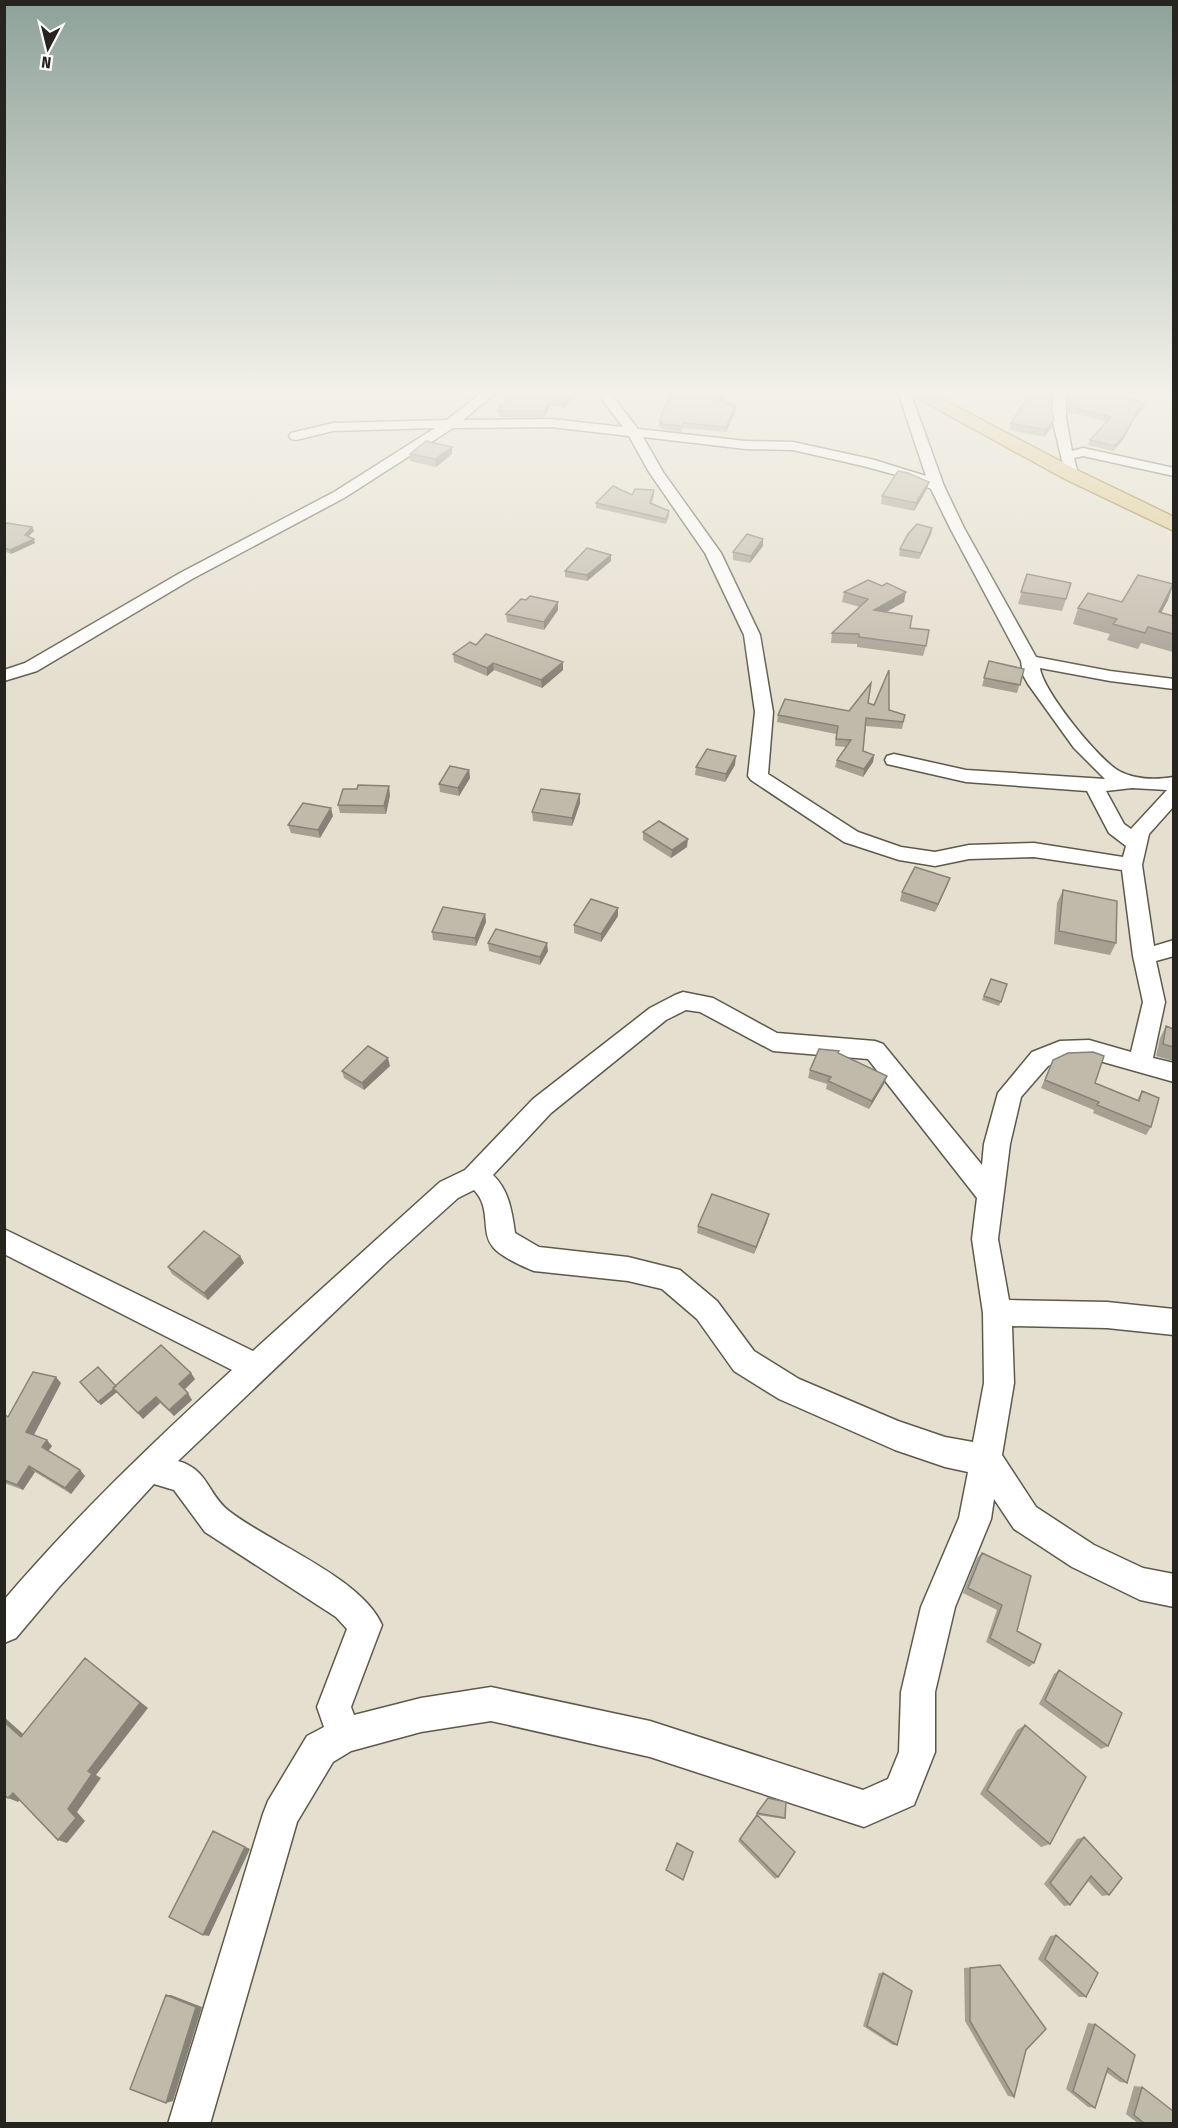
<svg xmlns="http://www.w3.org/2000/svg" width="1178" height="2128" font-family="'Fira Sans Condensed',sans-serif">
	<rect width="100%" height="100%" fill="#e5dfcf"/>
	<g fill="none" stroke-linecap="round" stroke-linejoin="round">
		<defs>
			<path id="street" d="M486,389H500L463,420L551,419L623,427L594,389H607L638,429L746,441L793,442L871,459L926,476L897,389H909L944,486L964,528L1036,657L1110,671L1174,679V689L1110,681L1040,668C1042,690 1099,760 1119,771C1136,780 1155,780 1174,777V806L1149,834L1142,865L1154,946L1174,940V956L1156,961L1165,1002L1153,1058L1174,1063V1082L1089,1058L1063,1059L1048,1066L1021,1097L1010,1144L998,1239L1009,1300L1107,1302L1174,1309V1335L1107,1328L1012,1326L1014,1383L1002,1455L1036,1507L1094,1545L1143,1568L1174,1574V1607L1140,1600L1072,1567L1014,1529L994,1499L991,1519L955,1607L935,1692V1752L914,1805L864,1827L650,1757L491,1721L421,1732L351,1751L333,1762L297,1822L210,2124H168L263,1814L268,1801L307,1736L324,1727L317,1707L347,1629L336,1617L205,1532L174,1490L154,1484L59,1587L16,1638L4,1643V1600C75,1517 152,1443 232,1370L4,1254V1229L253,1351L440,1182L465,1170L533,1099L650,1008L675,995L683,992L713,998L777,1033L875,1041L883,1044L982,1165L984,1144L998,1093L1032,1052L1060,1041L1089,1040L1131,1052L1143,1002L1133,956L1122,870L1034,857L969,859L935,866L899,860L844,842L751,780L748,776L755,712L744,635L705,553L649,472L629,436L551,427L453,428L344,498L192,579L37,671L4,681V670L25,663L180,573L334,492L435,428L333,431L296,440L291,439L289,436L291,433L333,423L447,420ZM643,437L746,449L793,450L863,466L911,479L931,489L950,528L1021,661L1023,675L1028,684L1074,748L1105,779L966,770L894,754L887,756L885,760L887,764L966,782L1087,791L1109,833L1126,846L1123,857L1034,843L969,845L935,852L901,847L858,832L768,774L773,712L760,635L721,553L663,472ZM1132,788L1167,790L1131,829L1124,824L1106,791ZM686,1010L700,1012L773,1051L868,1059L977,1198L972,1239L983,1313L984,1383L973,1442L945,1437L898,1421L799,1379L754,1351L717,1301L680,1270L628,1257L539,1247L515,1233C512,1212 509,1190 493,1175L551,1113L666,1020ZM474,1190C492,1208 480,1232 493,1247C500,1256 523,1267 534,1271L628,1281L662,1289L697,1319L734,1371L779,1399L895,1450L945,1467L968,1472L959,1518L921,1607L901,1692L899,1752L888,1779L863,1790L650,1721L491,1687L421,1698L354,1715L351,1707L382,1625C362,1578 270,1543 229,1511C207,1494 209,1470 178,1461L388,1261L458,1198Z
				M671,389H693L716,395L717,398L711,402Z
				M1054,389H1066V418L1072,451L1083,448L1174,468V476L1083,456L1074,458L1077,470L1075,473H1065L1052,418Z"/>
			<path id="primary" d="M901,389H923L1079,471L1174,517V531L1065,479Z"/>
		</defs>
		<use href="#street" stroke="#5e594b" stroke-width="3"/>
		<use href="#primary" stroke="#917933" stroke-width="3"/>
		<use href="#street" fill="#fff" fill-rule="evenodd"/>
		<use href="#primary" fill="#e0ca8c" fill-rule="evenodd"/>
	</g>
	<path fill="#a5a092" d="M581,389L564,408L550,405L545,417H499V406Z
		M714,389H725L728,395L721,401L736,410L726,432L683,428L681,432L661,429V427H658L659,421L711,399L718,394L714,392Z
		M960,389H990L982,394L973,393Z
		M1068,389H1127L1123,398L1143,408L1135,417L1123,440L1113,451L1088,445L1090,440L1107,422L1068,412Z
		M1052,411V427L1044,437L1010,430L1011,423Z
		M452,447V454L436,467L410,461V454Z
		M929,482L927,489L914,511L881,504L882,496Z
		M654,490V496L652,503L669,511V516L666,524L596,508V503Z
		M4,525L32,527L34,531L28,537L35,543L11,554L4,551Z
		M932,528L931,534L919,559L899,556L900,549Z
		M763,539V546L750,563L733,560V552Z
		M611,555V561L587,581L565,577V571Z
		M1027,574L1066,599L1062,611L1018,604Z
		M844,592L904,602L886,612L910,628L926,646L923,656L857,647V644L831,643L832,633L860,607L842,602Z
		M526,600L558,602V610L544,630L507,622L506,614Z
		M1168,600L1161,612L1173,616V652L1141,643L1138,649L1107,640L1110,634L1073,624L1078,608L1122,602Z
		M476,645L563,662V670L542,688L494,670L487,676L454,662L453,654Z
		M989,661L1024,669L1017,693L982,686Z
		M868,703L905,715L902,729L866,726L863,751L874,755L873,762L863,777L835,767L837,760L846,747L835,746L836,734L777,722L778,715L849,711Z
		M735,765L725,782L695,775L696,767Z
		M469,770L470,778L459,796L440,792L439,784Z
		M580,794V803L572,826L533,821L532,812Z
		M390,795L386,814L340,813L338,805Z
		M333,816L320,838L291,833L288,825Z
		M643,832L687,847L671,858L643,840Z
		M950,878L947,886L935,912L900,901L902,892Z
		M1063,890L1116,943L1110,955L1054,944L1057,903Z
		M485,914L486,922L476,946L433,940L432,932Z
		M618,916L601,942L574,933V925Z
		M488,943L548,951L540,965L489,951Z
		M991,979L1007,984L999,1006L982,1000Z
		M1166,1026L1173,1029V1061L1156,1056L1160,1038Z
		M838,1053L887,1076L884,1084L869,1109L826,1089L827,1084L808,1078L810,1070Z
		M1053,1060L1095,1083L1137,1100L1142,1091L1151,1127L1146,1135L1093,1113L1094,1110L1041,1088Z
		M390,1066L364,1090L344,1078L342,1071Z
		M767,1222L754,1254L697,1233L698,1226Z
		M240,1256L244,1263L208,1300L172,1274L168,1267Z
		M195,1379L184,1390L192,1400L174,1416L160,1403L143,1419L117,1392L101,1405L80,1382L116,1386Z
		M61,1383L34,1435L52,1446L48,1451L80,1470L85,1476L71,1494L35,1472L23,1490L4,1483V1414L8,1417Z
		M982,1553L1017,1631L1034,1663L1029,1667L986,1642L997,1610L963,1593L977,1558Z
		M1059,1670L1108,1746L1101,1749L1039,1704L1054,1674Z
		M1025,1725L1050,1844L1041,1847L980,1794L1017,1730Z
		M768,1798L785,1818L784,1819L757,1815L778,1877L775,1879L738,1841Z
		M1084,1837L1109,1895L1102,1896L1088,1881L1070,1905L1064,1906L1044,1884L1077,1839Z
		M1056,1935L1086,1997H1079L1038,1959L1050,1936Z
		M1000,1965L1026,2050L1014,2097L1008,2096L965,2021L964,1968Z
		M879,1973H883L897,2045H893L863,2026Z
		M1088,2023L1095,2024L1127,2083L1120,2082L1106,2072L1095,2108L1088,2107L1066,2089Z
		M1134,2086L1142,2087L1173,2124H1139L1126,2114Z"/>
	<path fill="#868277" d="M576,389H581L564,408V402Z
		M983,389H990L982,394Z
		M729,390L728,395L716,405L717,400Z
		M550,399V405L545,417V411Z
		M1145,403L1143,408L1135,417L1123,440L1113,451L1115,446L1137,412Z
		M736,405V410L726,432V427Z
		M1054,420L1052,427L1044,437L1046,430Z
		M452,447V454L436,467L435,459Z
		M929,482L927,489L914,511L916,503Z
		M32,527L34,531L26,538L25,535Z
		M932,528L931,534L919,559L921,553Z
		M34,539L35,543L11,554L10,550Z
		M763,539V546L750,563L751,556Z
		M611,555V561L587,581V575Z
		M1173,586L1168,600L1153,628L1159,612Z
		M906,592L904,602L872,620L874,610Z
		M558,602V610L544,630V622Z
		M563,662V670L542,688L541,680Z
		M493,663L494,670L487,676V668Z
		M874,755L873,762L863,777L864,769Z
		M736,756L735,765L725,782L726,774Z
		M469,770L470,778L459,796L458,788Z
		M389,786L390,795L386,814L384,806Z
		M580,794V803L572,826V818Z
		M331,808L333,816L320,838L318,830Z
		M688,839L687,847L671,858L672,850Z
		M950,878L947,886L935,912L938,904Z
		M618,908V916L601,942V934Z
		M485,914L486,922L476,946L475,938Z
		M547,943L548,951L540,965V957Z
		M388,1058L390,1066L364,1090L362,1083Z
		M887,1076L884,1084L869,1109L872,1101Z
		M769,1214L767,1222L754,1254L756,1247Z
		M240,1256L244,1263L208,1300L204,1293Z
		M191,1373L195,1379L183,1391L179,1384Z
		M56,1377L61,1383L32,1438L26,1432Z
		M114,1389L117,1392L101,1405L98,1402Z
		M188,1393L192,1400L174,1416L169,1410Z
		M156,1397L160,1403L143,1419L138,1413Z
		M47,1440L52,1446L47,1453L42,1447Z
		M29,1466L35,1472L23,1490L17,1485Z
		M80,1470L85,1476L71,1494L65,1488Z
		M85,1658L93,1664L148,1708L96,1775L101,1778L77,1812L85,1821L67,1843L58,1840L68,1809L88,1771Z
		M4,1717L31,1741L21,1737L4,1722Z
		M13,1793L23,1796L18,1802L8,1798Z
		M213,1831L250,1849L209,1936L203,1935Z
		M166,1995H171L202,2007L173,2101L166,2103Z"/>
	<path fill="#c0baaa" stroke="#868277" stroke-width="1.5" d="M518,389H576L564,402L550,399L545,411H498L503,407L499,406Z
		M673,389H681L711,399L720,394L719,389L729,390L717,400L736,405L726,427L683,423L682,426L661,424L662,422L659,421Z
		M1047,389H1053L1052,411L1054,420L1046,430L1011,423L1025,401Z
		M1070,389H1126L1122,397L1145,403L1137,412L1124,435L1115,446L1090,440L1111,417L1070,407Z
		M426,441L452,447L435,459L410,454Z
		M898,471L908,473L929,482L916,503L882,496Z
		M613,486L632,495L635,489L654,490L650,503L669,511L666,519L596,503Z
		M7,523L32,527L25,535L34,539L10,550L4,548V525Z
		M917,524L932,528L921,553L900,549L908,534Z
		M747,534L763,539L751,556L733,552Z
		M587,548L611,555L587,575L565,571Z
		M1027,574L1071,583L1066,599L1021,592Z
		M1138,575L1173,584L1159,612L1173,616V634L1148,627L1145,633L1113,624L1117,619L1078,608L1088,593L1122,602Z
		M868,580L882,586L887,583L906,592L874,610L912,616L910,628L929,630L926,646L859,637V634L832,633L868,599L844,592Z
		M530,596L558,602L544,622L506,614L521,599L526,600Z
		M486,634L563,662L541,680L493,663L487,668L453,654L470,642L476,645Z
		M989,661L1024,669L1020,685L984,678Z
		M889,670V710L905,715L903,722L866,718L863,751L874,755L864,769L837,760L851,740L836,739L838,726L778,715L785,699L849,711L871,683L868,703L874,705Z
		M707,749L736,756L726,774L696,767Z
		M450,766L469,770L458,788L439,784Z
		M358,785L389,786L384,806L338,805L343,789H357Z
		M541,789L580,794L572,818L532,812Z
		M303,803L331,808L318,830L288,825Z
		M659,821L688,839L672,850L643,832Z
		M915,867L950,878L938,904L902,892Z
		M1063,890L1117,901L1116,943L1059,931Z
		M591,899L618,908L601,934L574,925Z
		M443,907L485,914L475,938L432,932Z
		M496,929L547,943L540,957L488,943Z
		M991,979L1007,984L1001,1002L984,996Z
		M1166,1026L1173,1029V1047L1163,1044Z
		M368,1046L388,1058L362,1083L342,1071Z
		M819,1049L839,1051L838,1053L887,1076L872,1101L828,1081L831,1077L810,1070Z
		M1093,1052L1104,1056L1095,1083L1139,1101L1142,1091L1159,1098L1151,1127L1097,1105L1099,1102L1045,1080L1053,1060L1068,1053Z
		M712,1194L769,1214L756,1247L698,1226Z
		M204,1231L240,1256L204,1293L168,1267Z
		M161,1345L191,1373L179,1384L188,1393L169,1410L156,1397L138,1413L113,1388Z
		M98,1367L116,1386L113,1388L114,1389L98,1402L80,1382Z
		M33,1372L56,1377L26,1432L47,1440L42,1447L80,1470L65,1488L29,1466L17,1485L4,1480V1414L8,1417Z
		M982,1553L1031,1576L1017,1631L1041,1644L1034,1663L990,1638L1002,1605L968,1588Z
		M85,1658L140,1703L88,1771L92,1774L68,1809L76,1818L58,1840L13,1793L8,1798L4,1795V1722L21,1737Z
		M1059,1670L1122,1713L1108,1746L1045,1700Z
		M1025,1725L1086,1777L1050,1844L987,1790Z
		M768,1798L786,1802L785,1818L757,1813Z
		M757,1815L795,1852L778,1877L740,1839Z
		M213,1831L245,1847L203,1935L169,1917Z
		M1084,1837L1122,1878L1109,1895L1091,1876L1070,1905L1050,1883Z
		M677,1843L693,1852L683,1880L666,1870Z
		M1056,1935L1098,1973L1086,1997L1045,1959Z
		M1000,1965L1046,2029L1026,2050L1014,2097L970,2021V1968Z
		M883,1973L912,1991L897,2045L867,2026Z
		M166,1995L196,2007L166,2103L130,2089Z
		M1095,2024L1135,2055L1127,2083L1108,2068L1095,2108L1073,2091Z
		M1142,2087L1173,2111V2124H1145L1134,2115Z"/>
	<linearGradient id="sky" x2="0" y2="1"><stop stop-color="#8ea29a"/><stop offset="0.57" stop-color="#f3f1e9"/><stop offset="1" stop-color="#f3f1e9" stop-opacity="0"/></linearGradient>
	<rect width="1178" height="687" fill="url(#sky)"/>
	<rect width="1178" height="2128" fill="none" stroke="#26241e" stroke-width="12"/>
	<g transform="translate(48 48) rotate(187)" stroke="#ffffff" stroke-width="4.5" paint-order="stroke">
	<path d="M0-4.5L10 22L0 15L-10 22Z" fill="#26241e"/>
	<text y="-9" font-size="16" font-weight="bold" text-anchor="middle" fill="#26241e">N</text>
	</g>
</svg>
